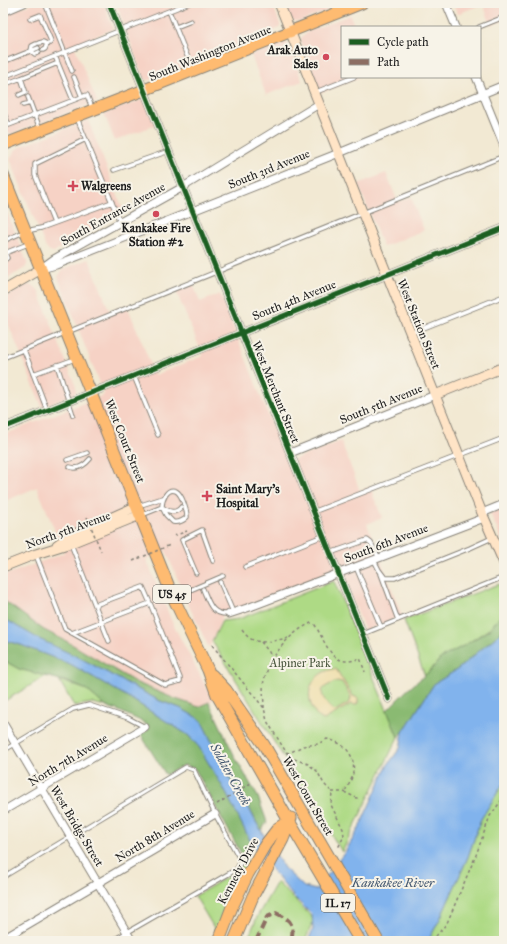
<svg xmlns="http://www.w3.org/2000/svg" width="507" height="944" font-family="'IM FELL Great Primer',serif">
	<rect width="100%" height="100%" fill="#f7f3e8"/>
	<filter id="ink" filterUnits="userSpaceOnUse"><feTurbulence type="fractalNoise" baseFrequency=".025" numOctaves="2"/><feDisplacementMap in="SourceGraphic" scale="8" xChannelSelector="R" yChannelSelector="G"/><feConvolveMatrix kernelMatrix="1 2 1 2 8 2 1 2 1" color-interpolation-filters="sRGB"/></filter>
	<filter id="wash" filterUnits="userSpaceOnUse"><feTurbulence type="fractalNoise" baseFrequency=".012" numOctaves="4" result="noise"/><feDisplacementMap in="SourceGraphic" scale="16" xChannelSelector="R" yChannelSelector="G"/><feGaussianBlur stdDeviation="0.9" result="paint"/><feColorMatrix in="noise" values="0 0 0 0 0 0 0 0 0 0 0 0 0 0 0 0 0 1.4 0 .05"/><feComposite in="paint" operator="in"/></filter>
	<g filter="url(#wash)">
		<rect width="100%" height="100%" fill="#f2e9d3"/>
		<path fill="#f6d2c5" d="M33,3H104L113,29L74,45L97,102L13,133L8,134L3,131V15Z
			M116,3H272L280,24V27L274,31L147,81L143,76Z
			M284,3H346L299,22L291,20Z
			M453,3H504V20L491,25L483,4L457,14Z
			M350,15L355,27H342V77H360L321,93L301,41V38L307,32Z
			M284,42L289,45L302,81L266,95L251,55Z
			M144,99L155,125L115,141L104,114Z
			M88,120L124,212L54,252L50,251L46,248L10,159L14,151L18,148Z
			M386,173L398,202L411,197L424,230L383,247L358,184Z
			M3,203L27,262V265L25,268L3,281Z
			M89,259L110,312L127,305L155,375L203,356L176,291L193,284L200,302L220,294L287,462L341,441L360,491L370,487L382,518L367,524L402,616L365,631L341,568L241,608L224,612L209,648L188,604L166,551L146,559L173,624L213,700L199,707L173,698L135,682L68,642L44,630L3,600V576L64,553L37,487L3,502V435L104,395L58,277L63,269Z
			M29,285L34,286L38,290L76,387V392L74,394L42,407L3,311V299L22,287Z
			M504,507V545L490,513Z"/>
		<path fill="#aeda85" stroke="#657b50" d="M334,581L398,737L342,852L212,641L222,621L239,619Z
			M499,584L504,596V612L489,629L465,645L441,658L425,676L404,620Z
			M3,660L19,669L46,676L3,702Z
			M59,680L87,690L105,706L92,703L74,706Z
			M504,782V941H428L440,919L468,857L481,819Z
			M247,851L249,853L246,859L248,861L235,884L217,933L195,896L237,871L244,862L242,855Z
			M277,882L314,919L305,941H247L258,915Z"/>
		<path fill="#8aba72" stroke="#536b47" d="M3,600L44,630L68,642L135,682L173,698L199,707L209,702L236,759L258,797L267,822L261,831L242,794L232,783L201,720L180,708L160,701L80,658L39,640L6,620L3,618Z
			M504,612V630L458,669L434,684L403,732L398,737L387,710L405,692L431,670L441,658L465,645L489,630Z
			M3,640L21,645L72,665L128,697L188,735L199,747L224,789L253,846L249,853L247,851L242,855L195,769L184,765L166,775L141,735L149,729L148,726L143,722L117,710L105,706L87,690L68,682L19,669L3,660Z"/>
		<path fill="#eeda9e" stroke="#857b5d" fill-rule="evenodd" d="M336,669L353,696L358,698V703L355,705L351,704L324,720C318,718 316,714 313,709C303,690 315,670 336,669ZM337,681L342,682L351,697L350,702L335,711C330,708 328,706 326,702C317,688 325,687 337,681Z"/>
		<path fill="#81b3ed" stroke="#4e6884" d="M3,618L39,639L80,658L160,701L180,708L201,720L232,783L242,794L256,822L284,868L304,887L316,890L345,852L358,830L387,766L400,748L403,732L434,684L458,669L504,630V782L481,819L468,857L440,919L428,941H308L313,929L312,915L292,895L253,846L224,789L199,747L188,735L128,697L72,665L21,645L3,640Z"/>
	</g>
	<g filter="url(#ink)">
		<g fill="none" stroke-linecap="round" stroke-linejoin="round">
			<defs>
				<path id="lane" d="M45,3L72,71
					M169,11L192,68
					M30,19L40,15L51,41L50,43
					M176,27L191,21
					M479,27L504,17
					M39,43L43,42L47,44L45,49L43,50
					M31,51L32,46L36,44
					M31,51L35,54L39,52
					M55,56L73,100
					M3,62L38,48
					M3,77L189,3
					M74,77L82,97
					M21,78L58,63
					M3,85L21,78L25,90
					M316,92L354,77
					M19,95L26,92
					M28,97L40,129
					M3,101H4
					M23,105L30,103
					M3,111L9,125L87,95L92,108
					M77,118L120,222
					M114,170L169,151
					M3,200L12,201
					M54,223L35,175V164L86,139
					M3,241L26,231L41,228L112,202
					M3,248L7,258L3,261
					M5,253L28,244
					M411,333L504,296
					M24,350L47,410
					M3,358L504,156
					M57,365L73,415
					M33,374L75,359
					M134,376L158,435
					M67,460L87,453
					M70,467C78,470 85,465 90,459
					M138,506L163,498
					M313,512L504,438
					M142,515L162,507L166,515L173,522C179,523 183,521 187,517C187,511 182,494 176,491C167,487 162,500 162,507C169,512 176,514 181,507
					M71,544L109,641
					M330,553L367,540L371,543L379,558
					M36,555L65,629L165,685L180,681V678L150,603L72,633
					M374,560L379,570L385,578H395L470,548L492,538
					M245,567L323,536
					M356,567L381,627
					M196,573L182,540L202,530L213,561
					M381,574L398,620
					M220,582L233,612
					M203,589C209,603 211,615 229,614
					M174,597L223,576
					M95,605L143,587L150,603
					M363,634L504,577
					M3,751L73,709L89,705L128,718L145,727
					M3,877L186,767L194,770L215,814L241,861L237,869L112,941"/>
				<path id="street" d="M109,3L389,699
					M446,3L456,27
					M3,12L24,3
					M476,77L504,146
					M43,267L54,259L183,187L319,104
					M41,269L56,265L339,153L504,85
					M3,428L504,228
					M290,453L435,395
					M482,513L504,504
					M229,614L250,607L484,518
					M3,723L132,941
					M3,811L145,727
					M3,939L215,814"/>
				<path id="secondary" d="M279,3L482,513L504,563
					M3,291L41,269
					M435,395L504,367
					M57,545L68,537L137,506
					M3,567L36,554L71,543L140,515"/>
				<path id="primary" d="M3,145L144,90L362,3
					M3,175L173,597L208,670L217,695L289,821L360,941
					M212,675L226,690L264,745L378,941
					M219,941L232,907L248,874L265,845L278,828L289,821
					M234,941L253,896L283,839L291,818"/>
			</defs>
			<use href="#lane" stroke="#878278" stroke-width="5.5"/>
			<use href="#street" stroke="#878278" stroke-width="9"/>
			<use href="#secondary" stroke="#878278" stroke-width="11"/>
			<use href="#primary" stroke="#878278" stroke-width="13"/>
			<path stroke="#878278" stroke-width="1.5" stroke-dasharray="3 3" stroke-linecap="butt" d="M174,536L187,531
				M242,630C254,648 270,641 288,638
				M261,642L269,652L272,659
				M212,645L264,708L267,721L286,752L289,753L303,746L318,744L327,739C355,745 361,770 344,792
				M264,708C264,698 262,689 264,680C271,655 288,634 311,623L315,625C327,645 333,670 360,658L365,672
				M286,752L292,758
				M289,760L292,758L308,764L317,771L324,784L332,792L331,805L343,829L344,836L338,848
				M332,792H344L359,799
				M217,804L251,783
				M432,941L447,923L476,855L490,816L504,797"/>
			<use href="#lane" stroke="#fff" stroke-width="3.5"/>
			<use href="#street" stroke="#fff" stroke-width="7"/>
			<use href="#secondary" stroke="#ffe4c6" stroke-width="9"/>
			<use href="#primary" stroke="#febb71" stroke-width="11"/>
			<path stroke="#878278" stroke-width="1.5" stroke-dasharray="3 3" stroke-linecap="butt" d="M87,517L101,551
				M133,561L170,545"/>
			<path stroke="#8d6e63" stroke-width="4" stroke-dasharray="8 4" stroke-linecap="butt" d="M256,941L267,917L276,913C291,920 295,924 291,941"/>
			<defs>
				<path id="cycleway" d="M109,3L389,699
					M3,428L504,228"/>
			</defs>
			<use href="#cycleway" stroke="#f7f3e8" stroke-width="8"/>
			<use href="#cycleway" stroke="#1b5e20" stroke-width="5"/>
		</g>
	</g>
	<g fill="#d1495b" stroke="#f7f3e8" stroke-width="1.5">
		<circle cx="326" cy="57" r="4"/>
		<path d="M71 180h4v4h4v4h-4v4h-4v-4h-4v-4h4z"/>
		<circle cx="156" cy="214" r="4"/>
		<path d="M205 490h4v4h4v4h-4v4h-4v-4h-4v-4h4z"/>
	</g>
	<g text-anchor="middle" stroke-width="4" stroke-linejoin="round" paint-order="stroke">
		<g fill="#f7f3e8" stroke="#5e5c59" stroke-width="1">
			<rect x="153" y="585" width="38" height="18" rx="3"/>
			<rect x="321" y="894" width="34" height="18" rx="3"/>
		</g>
		<g font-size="11" font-weight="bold" fill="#1c1c1c">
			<text x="172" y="598">US 45</text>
			<text x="338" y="907">IL 17</text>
		</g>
		<g font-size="12" font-weight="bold" fill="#1c1c1c" stroke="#f7f3e8" text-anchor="start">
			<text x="318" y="54" text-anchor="end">Arak Auto<tspan x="318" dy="14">Sales</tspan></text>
			<text x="81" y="190">Walgreens</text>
			<text x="156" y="232" text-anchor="middle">Kankakee Fire<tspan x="156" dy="14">Station #2</tspan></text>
			<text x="216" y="493">Saint Mary's<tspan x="216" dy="14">Hospital</tspan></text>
		</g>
		<g font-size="12" fill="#1c1c1c" stroke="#f7f3e8">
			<text transform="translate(210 53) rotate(-22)" y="4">South Washington Avenue</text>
			<text transform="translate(269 169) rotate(-22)" y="4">South 3rd Avenue</text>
			<text transform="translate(113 214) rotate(-29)" y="4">South Entrance Avenue</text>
			<text transform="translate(294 300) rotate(-22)" y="4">South 4th Avenue</text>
			<text transform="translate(419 324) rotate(68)" y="4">West Station Street</text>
			<text transform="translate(276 392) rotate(68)" y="4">West Merchant Street</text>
			<text transform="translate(381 404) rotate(-22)" y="4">South 5th Avenue</text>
			<text transform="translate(125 441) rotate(68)" y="4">West Court Street</text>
			<text transform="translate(68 530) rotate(-20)" y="4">North 5th Avenue</text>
			<text transform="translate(386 543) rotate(-21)" y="4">South 6th Avenue</text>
			<text transform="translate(68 760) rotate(-31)" y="4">North 7th Avenue</text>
			<text transform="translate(308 796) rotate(60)" y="4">West Court Street</text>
			<text transform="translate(77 826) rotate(59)" y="4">West Bridge Street</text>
			<text transform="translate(155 836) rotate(-31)" y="4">North 8th Avenue</text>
			<text transform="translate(238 871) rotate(-62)" y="4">Kennedy Drive</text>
		</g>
		<g font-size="12" fill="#48553c" stroke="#f7f3e8">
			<text x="300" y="667">Alpiner Park</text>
		</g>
		<g font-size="13" font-style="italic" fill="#445870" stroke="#f7f3e8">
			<text transform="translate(231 774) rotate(61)" y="5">Soldier Creek</text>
			<text x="393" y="887">Kankakee River</text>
		</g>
	</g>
	<rect width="507" height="944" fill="none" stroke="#f7f3e8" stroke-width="16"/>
	<rect x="341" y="26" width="140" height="52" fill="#f7f3e8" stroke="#9f9d96"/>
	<rect x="349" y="39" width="20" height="6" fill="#1b5e20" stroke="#9f9d96"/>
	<text x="377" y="46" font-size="12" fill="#1c1c1c">Cycle path</text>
	<rect x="349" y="59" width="20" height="6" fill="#8d6e63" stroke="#9f9d96"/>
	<text x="377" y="66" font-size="12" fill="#1c1c1c">Path</text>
</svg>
